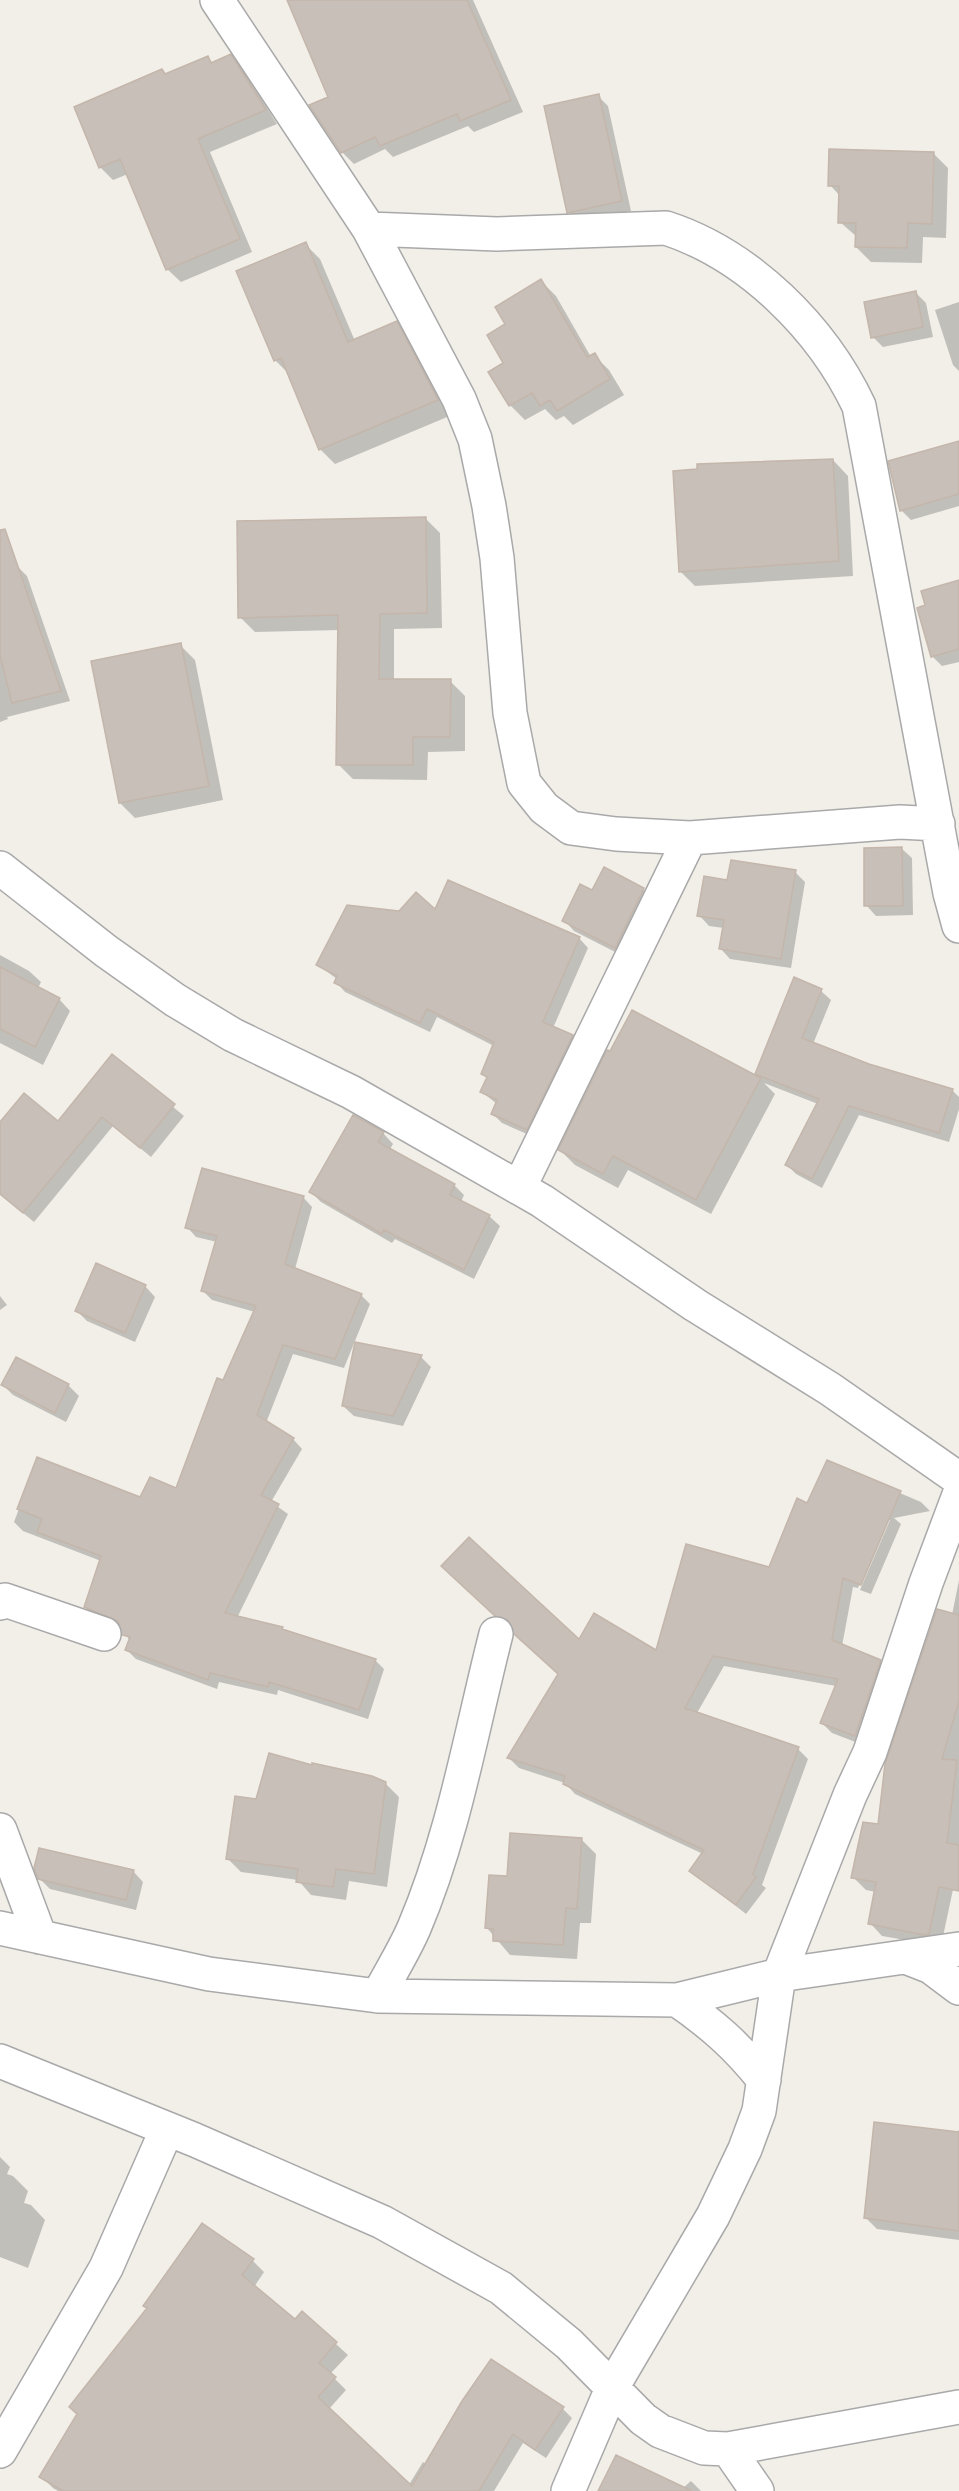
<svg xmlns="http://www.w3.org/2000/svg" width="959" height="2491" font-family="Signika,sans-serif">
	<rect width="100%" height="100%" fill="#f2efe9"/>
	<path fill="#0003" d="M307,0H473L523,112L474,132L468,126L393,157L385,149L354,164L342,152Z
		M230,56L243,69L277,124L210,152L252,252L181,282L167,269L128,174L113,180L100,167L162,71L166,75L208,58L213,63Z
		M598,96L608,106L631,211L579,222L569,212Z
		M933,153L948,168L946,238L923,237L922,263L871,262L856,247L857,237L840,222V196L830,185Z
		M305,244L320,259L355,341L396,323L411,338L452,415L335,464L320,449L289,374L275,360Z
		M541,281L556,296L591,357L594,355L609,370L624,395L573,425L564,416L556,420L545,409L525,420L510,405L505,364L507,325Z
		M915,292L926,303L933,337L883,347L873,337Z
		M959,302V371L953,365L935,310Z
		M959,442V506L911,520L901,510Z
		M833,460L848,476L853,576L695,586L680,571Z
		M425,518L440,533L442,628L394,629V680L450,681L465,696V751L428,752L427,780L353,779L338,764L340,630L255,632L240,617Z
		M17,566L27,576L70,701L7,717L8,719L0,722V571Z
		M959,582V662L942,666L932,656L927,606Z
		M180,645L195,660L223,800L135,818L120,803Z
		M901,848L912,858L913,915L876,916L866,905Z
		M795,872L805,882L791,968L730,959L720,948L724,928L709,926L699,915L728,881Z
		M643,889L654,899L625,957L574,931L564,920Z
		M435,912L579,938L588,948L553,1028L572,1036L581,1046L536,1138L502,1123L493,1114L497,1104L482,1092L488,1079L483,1074L494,1046L437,1017L430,1032L345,992L336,982L337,979L318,965L400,913Z
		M0,955L29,971L41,982L38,988L59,999L70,1011L43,1065L0,1043Z
		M821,991L831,1000L813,1044L869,1066L952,1090L959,1097V1109L949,1142L859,1115L822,1188L796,1174L786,1164L818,1104L764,1083L775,1094L711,1214L628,1170L618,1188L575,1165L560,1150L632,1012L761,1080L756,1074Z
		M112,1056L184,1116L151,1157L113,1126L34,1222L0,1194V1124L58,1123Z
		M383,1133L393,1144L390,1149L454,1185L464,1195L461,1202L489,1216L500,1226L474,1279L395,1239L392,1243L321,1202L310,1191Z
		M303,1197L312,1207L295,1269L361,1295L370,1304L344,1368L293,1354L266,1423L293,1439L302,1449L271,1502L288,1514L237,1618L282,1628L286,1632L375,1660L384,1669L368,1719L278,1690L277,1695L219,1682L217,1689L136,1659L127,1650L130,1641L121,1627L95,1616L85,1607L101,1561L23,1531L14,1522L38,1459L141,1498L176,1490L255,1312L212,1300L202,1290L217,1242L196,1237L187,1227Z
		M145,1286L155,1297L135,1342L87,1321L77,1311Z
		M0,1296L7,1305L0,1310Z
		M356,1344L421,1357L431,1367L403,1426L354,1416L343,1406Z
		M16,1359L68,1385L79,1396L66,1422L13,1395L3,1385Z
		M827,1462L921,1502L930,1511L894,1518L901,1524L871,1594L860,1590L890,1520H887L858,1588L853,1587L842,1646L880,1661L890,1672L866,1746L832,1733L822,1723L836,1686L724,1666L697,1713L798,1749L808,1759L762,1885L766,1888L746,1914L691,1871L703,1854L575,1794L565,1783L519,1768L509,1758L559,1674L513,1628L507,1626L454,1576L579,1641L657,1652L770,1569L808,1504Z
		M959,1580V1887L955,1880L941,1946L882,1936L870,1923L876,1892L866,1890L853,1877L879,1826L952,1615Z
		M385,1783L399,1797L387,1887L349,1881L346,1900L311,1895L298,1880L241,1872L228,1859L257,1801Z
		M581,1839L596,1854L591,1923H580L577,1959L510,1955L487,1928L508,1878Z
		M133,1871L143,1882L136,1910L50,1889L40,1879Z
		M959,2130V2240L877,2229L866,2218Z
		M0,2157L10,2167L7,2174L13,2176L28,2191L24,2203L31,2205L45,2220L28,2268L0,2257Z
		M253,2261L264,2272L254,2287L295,2321L302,2313L348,2355L330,2374L346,2390L329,2409L355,2491H58L53,2488L41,2476Z
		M563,2409L572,2418L546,2458L523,2443L494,2491H405L423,2462L427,2465Z
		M691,2481L701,2491H602L683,2488Z"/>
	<path fill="#c7bfb8" stroke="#c4b6ab" stroke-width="1.5" d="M287,0H467L511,100L460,121L457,114L380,146L375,137L341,153L309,105L328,97Z
		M231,54L266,110L198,139L240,239L166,270L120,159L99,168L74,107L162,69L165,74L208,56L211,63Z
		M599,94L622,201L567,213L544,106Z
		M829,149L934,152L932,224L908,223L907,248L855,247L856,223H838L839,186H828Z
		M306,242L348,342L397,321L438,400L319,450L281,358L274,361L236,271Z
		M541,279L587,357L595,353L610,379L557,411L550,400L540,406L532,393L509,406L488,372L503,363L487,335L505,324L495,307Z
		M916,291L923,327L871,338L864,302Z
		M959,441V494L900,511L888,461Z
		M833,459L839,561L679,572L673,471L697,469V464Z
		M426,517L427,613L380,614L379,679H451L450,737H413V765H336L338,615L238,618L237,521Z
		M5,529L61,691L12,703L0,656V530Z
		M959,580V649L931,657L917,608L925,605L921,591Z
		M181,643L209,786L119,803L91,661Z
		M902,847L903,906H864V848Z
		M731,860L796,870L781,959L719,949L724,920L697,916L704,876L727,880Z
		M604,867L644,888L615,948L562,921L580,884L592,890Z
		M448,880L580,937L543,1022L573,1035L527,1130L491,1114L497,1100L480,1092L487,1077L481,1074L494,1042L427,1009L420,1023L334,983L337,976L316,965L347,905L399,911L416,892L435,909Z
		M0,967L60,998L35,1047L0,1029Z
		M794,977L822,989L802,1038L869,1064L953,1089L939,1133L849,1106L812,1179L785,1165L819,1099L755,1074Z
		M632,1010L761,1078L696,1200L613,1156L603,1174L558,1150L607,1050L610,1051Z
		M112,1054L175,1104L140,1148L102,1117L23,1213L0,1194V1122L24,1093L58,1121Z
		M353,1115L384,1132L378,1142L455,1184L450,1195L490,1215L464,1270L384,1230L382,1234L309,1192Z
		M202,1168L304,1196L285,1264L362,1294L335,1359L283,1345L257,1415L294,1438L261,1495L279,1504L225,1613L283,1627L282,1629L376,1659L359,1710L269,1682L268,1687L210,1673L208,1680L125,1650L130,1637L122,1635L118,1621L84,1607L101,1556L37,1532L42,1519L17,1509L37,1457L140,1497L150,1477L176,1488L217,1378L223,1380L256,1306L201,1291L217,1236L185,1228Z
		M96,1263L146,1285L125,1333L75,1311Z
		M355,1342L422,1355L393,1416L342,1406Z
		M16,1357L69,1384L55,1413L1,1385Z
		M827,1460L901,1491L861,1585L843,1578L832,1640L881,1660L855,1736L820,1723L838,1679L713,1656L685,1708L799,1747L753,1874L756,1877L736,1905L689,1871L704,1850L563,1784L565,1776L507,1758L558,1674L514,1634L508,1620L495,1616L441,1566L469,1537L579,1639L594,1613L656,1650L686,1544L769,1567L797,1498L807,1503Z
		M937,1609L959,1615V1701L942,1759L957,1760L947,1843L959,1845V1891L939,1887L929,1934L924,1935L868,1924L876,1882L851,1878L863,1822L878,1824L885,1764Z
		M269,1753L312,1765V1763L372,1776L386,1782L374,1874L336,1869L333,1887L296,1882L298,1869L226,1859L235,1796L256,1799Z
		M510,1833L582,1838L577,1909L566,1908L563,1945L493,1941V1929L485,1928L489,1875L507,1876Z
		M39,1848L134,1870L126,1900L38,1879L34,1868Z
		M874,2122L959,2132V2231L864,2218Z
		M202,2223L254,2259L242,2275L295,2319L302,2311L337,2342L319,2363L336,2377L318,2397L412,2486L462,2401L491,2359L564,2407L535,2450L513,2434L479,2491H63L39,2477L77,2414L69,2407L147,2308L143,2306Z
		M616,2455L692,2491H598Z"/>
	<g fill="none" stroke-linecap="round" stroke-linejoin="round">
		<defs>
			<path id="minor" d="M217,0L369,229L459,399L475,439L489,506L497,558L510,713L524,783L544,808L571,828L616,834L690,838L900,822L938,824
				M369,229L497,234L666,228C749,255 822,328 859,406L950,893L959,926
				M0,868L106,951L175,1000L233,1035L351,1092L542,1201L695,1305L830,1389L959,1479
				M519,1188L690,838
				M0,1603L5,1600L104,1634
				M0,1830L40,1937
				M0,1928L209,1974L378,1996L677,2000L779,1975L959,1949
				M908,1958L931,1967L959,1988
				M378,1996C390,1973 404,1951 414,1928C454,1834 471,1732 496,1634
				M677,2000C712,2024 737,2046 764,2080
				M0,2061L195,2140L382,2222L501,2288L569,2344L643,2419L660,2431L704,2448L728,2449L959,2407
				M728,2449L757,2491
				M0,2451L106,2268L167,2129
				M568,2491L613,2386L713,2216L745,2149L759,2111L779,1975L850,1795L870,1752L926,1583L959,1495"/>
		</defs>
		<use href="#minor" stroke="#a9a9a9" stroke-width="36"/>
		<use href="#minor" stroke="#fff" stroke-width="33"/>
	</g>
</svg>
